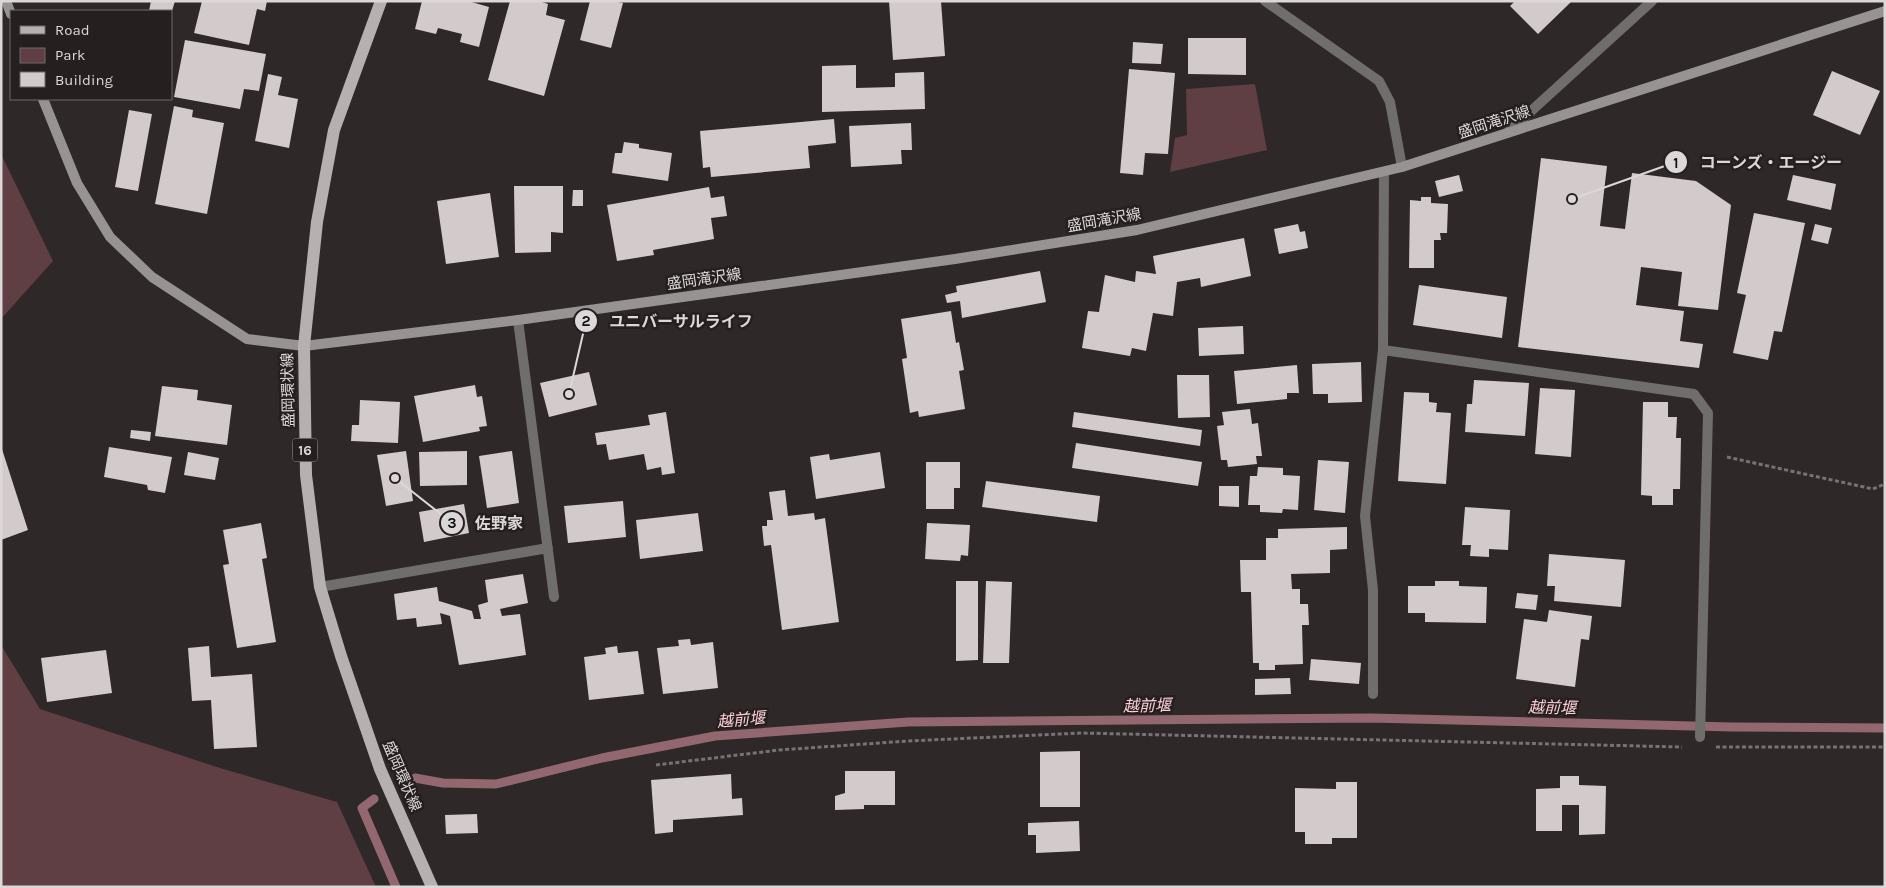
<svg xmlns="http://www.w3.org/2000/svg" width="1886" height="888" font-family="Karla,'Noto Sans JP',sans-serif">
	<rect width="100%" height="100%" fill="#2e2829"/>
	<path fill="#5f3e44" d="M1255,84L1267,150L1170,172L1175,138L1187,135L1186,89Z
		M1,154L53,261L1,319Z
		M1,645L40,709L220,768L337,802L376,887H1Z"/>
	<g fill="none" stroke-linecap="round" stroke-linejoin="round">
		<path stroke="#93676f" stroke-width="9" d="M415,778L443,783L496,784L602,758L715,736L908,722L1371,718L1732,727L1885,728
			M374,799L362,808L396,887"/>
	</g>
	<path fill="#d2cacb" d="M151,1H175L172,11H149Z
		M202,1H267L265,11L257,9L249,45L194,33Z
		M422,1H468L489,7L479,47L460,42L462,34L438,28L436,34L415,29Z
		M510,1H539L548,4L546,15L565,20L544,96L488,80Z
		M590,1H614L623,3L611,48L580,40Z
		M889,1H941L945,56L893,60Z
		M1515,1H1572L1538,34L1510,6Z
		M1188,38H1246V75L1188,74Z
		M185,40L266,54L259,91L244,89L240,109L174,97Z
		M1133,42L1163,44L1161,64L1132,63Z
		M856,65V88L895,87V73L924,72L925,109L822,112V66Z
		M1129,69L1175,73L1168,154L1145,153L1143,175L1120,173Z
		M1832,71L1880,91L1860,135L1813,115Z
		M268,74L282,77L278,95L298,99L289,148L255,141Z
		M174,106L193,110L192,117L224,123L207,214L155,204Z
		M129,110L152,114L138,191L115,187Z
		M834,119L836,143L808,146L810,168L711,177L710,167L703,168L700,131Z
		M911,123L912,150H901L902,164L851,167L849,126Z
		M624,142L639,144V148L672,153L668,181L612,173L615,153H622Z
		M1541,158L1607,166L1600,226L1625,229L1632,173L1696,181L1731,205L1718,310L1678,306L1682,272L1641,267L1636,305L1684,311L1680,341L1703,344L1699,368L1518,347Z
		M1459,175L1463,191L1439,197L1435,181Z
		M1793,175L1836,184L1831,210L1787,200Z
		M514,186H563V233L551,232V252L515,253Z
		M709,187L711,198L724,196L727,216L711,218L714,239L653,250L654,255L617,261L607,205Z
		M573,190H583V206H572Z
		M490,193L499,257L446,264L437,201Z
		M1421,197H1431V203L1448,204L1447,233H1440L1441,240H1434V268H1409L1410,200L1421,201Z
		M1754,213L1805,223L1782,332L1774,331L1768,360L1733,353L1746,295L1737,293Z
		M1298,224L1300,232L1305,231L1308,248L1279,254L1274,229Z
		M1815,224L1832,228L1828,244L1811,240Z
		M1244,238L1251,276L1201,287L1200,278L1177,282L1173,316L1153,313L1146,351L1132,348L1130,356L1082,348L1088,311L1099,312L1105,275L1135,282L1136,271L1156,274L1153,256Z
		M1040,271L1046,302L962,318L960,301L947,303L945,295L957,292L956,286Z
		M1419,285L1507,297L1502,338L1413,325Z
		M951,311L956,343L959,342L964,370L959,371L965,409L919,417L918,411L910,413L902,359L907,358L901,319Z
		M1243,326L1244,354L1199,356L1198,328Z
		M1361,362L1362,402L1328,403V394H1313L1312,364Z
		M1297,365L1299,393H1287V399L1237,404L1234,371Z
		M589,372L597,405L549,417L540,383Z
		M1177,375H1209L1210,417L1178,418Z
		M1474,380L1529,383L1525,436L1465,432L1467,404H1472Z
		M475,385L477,397L482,396L487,426L479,427L480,431L423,442L414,396Z
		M162,386L198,390L197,400L232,405L227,445L155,436Z
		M1540,388L1575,390L1571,457L1535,454Z
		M1404,392L1429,393V402L1437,403L1436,412L1451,413L1446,484L1398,481Z
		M360,400L400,402L398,443L351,441L352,425H359Z
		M1643,402H1668V417H1677L1676,438H1681L1680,489H1673V505H1652V496L1641,495Z
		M1250,409L1252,424L1258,423L1262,456H1256L1257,464L1228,467L1227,460H1221L1217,426L1224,425L1222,412Z
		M666,412L675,473L662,475L661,467L647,470L644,454L609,460L606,444L597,445L595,433L650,425L648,415Z
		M1074,412L1202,430L1200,446L1072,427Z
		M131,430L151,432L150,441L130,438Z
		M1076,443L1202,462L1198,486L1072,468Z
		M1,446L28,530L1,540Z
		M109,447L172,457L165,493L148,490L147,485L104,477Z
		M406,451L413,501L386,506L377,455Z
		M467,451V485L420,486L419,452Z
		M512,451L519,503L487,508L479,456Z
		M188,452L219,458L215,480L184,475Z
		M880,452L885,488L816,499L810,457L829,454L830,460Z
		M1318,460L1349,462L1345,513L1314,510Z
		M926,462H960V488H954V509H926Z
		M1258,467L1283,468V475L1300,476L1298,510L1283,509L1282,513L1260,512V505H1248L1250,476H1257Z
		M986,481L1100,496L1097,522L982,507Z
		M1219,486H1239V507L1219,506Z
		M785,490L788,516L814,513L815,520L825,518L839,622L782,630L771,545L764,546L762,526H767V520H773L769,492Z
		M623,501L626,537L568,543L564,506Z
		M464,504L469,533L424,542L419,512Z
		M1465,507L1510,510L1508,550L1489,549V557L1470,556L1471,545H1462Z
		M698,513L703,551L640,559L636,520Z
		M261,523L267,558L262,559L276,642L237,648L223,565L229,564L223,530Z
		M927,523L970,525L968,556L961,555L960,561L925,559Z
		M1347,527V549L1330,550V573L1291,574L1292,589H1300V604H1308L1309,625H1302L1303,664L1275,665V670H1259V663H1253L1251,592H1241L1240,560H1266V538H1278V529Z
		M1549,554L1625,560L1621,607L1554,601L1555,586H1547Z
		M523,574L528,603L500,609L502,616L520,614L526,655L459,665L450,616L440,613L442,624L417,627L416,618L397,620L394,594L437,587L439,601L472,611L474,619H481L478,605L488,602L485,580Z
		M956,581H978V660L956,661Z
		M986,581L1012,582L1009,663H983Z
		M1435,581H1459V586L1487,587L1486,623L1425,622V613H1408V586H1435Z
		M1517,593L1538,595L1536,610L1515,608Z
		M1549,610L1592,616L1589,640L1581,639L1575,687L1516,679L1524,619L1547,622Z
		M690,639L691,645L713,642L718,688L663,694L657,648L679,646L678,640Z
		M209,646L211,677L252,674L257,747L214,749L211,700L192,701L188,648Z
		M617,646L618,653L638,651L644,694L589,700L584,657L606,654L605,648Z
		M106,650L112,693L47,702L41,658Z
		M1311,659L1361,663L1359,684L1309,680Z
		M1290,678L1291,694L1255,695V679Z
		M1080,751V807H1040V752Z
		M845,771H895V805H864V809L835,810V796L845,793Z
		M731,774L732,799L742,798L743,815L673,820V832L655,834L651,780Z
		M1560,776H1579V785L1606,786L1605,834L1579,835V805H1562V831H1536V789L1560,788Z
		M1336,782H1357V838H1332V844H1305V832H1295V788L1336,789Z
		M477,814L478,833L446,834L445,815Z
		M1079,821L1080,851L1036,853V835H1028V823Z"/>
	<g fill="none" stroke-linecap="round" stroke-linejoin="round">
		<path stroke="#777273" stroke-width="3" stroke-dasharray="4 2.5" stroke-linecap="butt" d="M1727,457L1873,489L1885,484
			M1716,747H1885
			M656,765L779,750L908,741L1082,733L1682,747"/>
		<path stroke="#706d6d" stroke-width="10" d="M1507,133L1652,1"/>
		<path stroke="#706d6d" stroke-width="10" d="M1265,1L1379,81L1390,102L1402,167
			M518,320L554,597
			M1383,350L1694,394L1708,413L1700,737
			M320,587L548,548
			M1373,694V590L1365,516L1383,350L1384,172"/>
		<path stroke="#989393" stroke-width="10" d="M6,1L11,14
			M43,99L77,183L110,237L152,277L247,339L304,346L518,320L955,259L1137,230L1402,167L1885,11"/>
		<path stroke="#b6b0b1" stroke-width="12" d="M381,1L334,130L317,222L304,346L306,475L320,587L341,656L380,769L432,887"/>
	</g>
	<g text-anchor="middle" stroke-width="5" stroke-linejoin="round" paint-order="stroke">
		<rect fill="#251f20" stroke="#a5a0a2" stroke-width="1" x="292.5" y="438.5" width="25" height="23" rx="4"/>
		<g font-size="14" font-weight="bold" fill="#dcd8d9">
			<text x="305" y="455">16</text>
		</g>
		<g font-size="15" fill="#dcd8d9" stroke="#251f20">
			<text transform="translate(1494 122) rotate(-18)" y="5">盛岡滝沢線</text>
			<text transform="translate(1104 220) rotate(-10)" y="5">盛岡滝沢線</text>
			<text transform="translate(704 279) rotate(-8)" y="5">盛岡滝沢線</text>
			<text transform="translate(288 390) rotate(-91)" y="5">盛岡環状線</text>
			<text transform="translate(402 776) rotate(67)" y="5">盛岡環状線</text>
		</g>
		<g font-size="16" font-style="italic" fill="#fbcdd4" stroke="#251f20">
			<text transform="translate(1147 705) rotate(-1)" y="6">越前堰</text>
			<text transform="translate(1552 707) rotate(1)" y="6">越前堰</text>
			<text transform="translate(741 719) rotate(-5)" y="6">越前堰</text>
		</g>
	</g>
	<path fill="none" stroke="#dcd8d9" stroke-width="2" d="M1572 199L1676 162M569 394L586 321M395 478L452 523"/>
	<g fill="#dcd8d9" stroke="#251f20" stroke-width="2">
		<circle cx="1572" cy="199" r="5"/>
		<circle cx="569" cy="394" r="5"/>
		<circle cx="395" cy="478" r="5"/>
		<circle cx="1676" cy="162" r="12"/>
		<circle cx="586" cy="321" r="12"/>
		<circle cx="452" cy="523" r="12"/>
	</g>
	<g font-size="15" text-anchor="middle" font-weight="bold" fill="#111">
		<text x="1676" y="168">1</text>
		<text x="586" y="326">2</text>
		<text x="452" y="528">3</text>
	</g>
	<g font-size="16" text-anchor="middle" font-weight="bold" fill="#dcd8d9" stroke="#251f20" stroke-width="5" stroke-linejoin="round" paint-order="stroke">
		<text x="1771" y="168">コーンズ・エージー</text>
		<text x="681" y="327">ユニバーサルライフ</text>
		<text x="499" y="529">佐野家</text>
	</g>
	<rect width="1886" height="888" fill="none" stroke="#dcd8d9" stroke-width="5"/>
	<rect x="10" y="10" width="162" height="90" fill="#251f20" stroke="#6e696a"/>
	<rect x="20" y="26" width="25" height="8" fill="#b6b0b1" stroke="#6e696a"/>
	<text x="55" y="35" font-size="15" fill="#dcd8d9">Road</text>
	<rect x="20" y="48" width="25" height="15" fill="#5f3e44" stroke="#6e696a"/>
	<text x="55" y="60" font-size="15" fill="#dcd8d9">Park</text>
	<rect x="20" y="72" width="25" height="15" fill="#d2cacb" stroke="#6e696a"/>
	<text x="55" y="85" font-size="15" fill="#dcd8d9">Building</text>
</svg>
